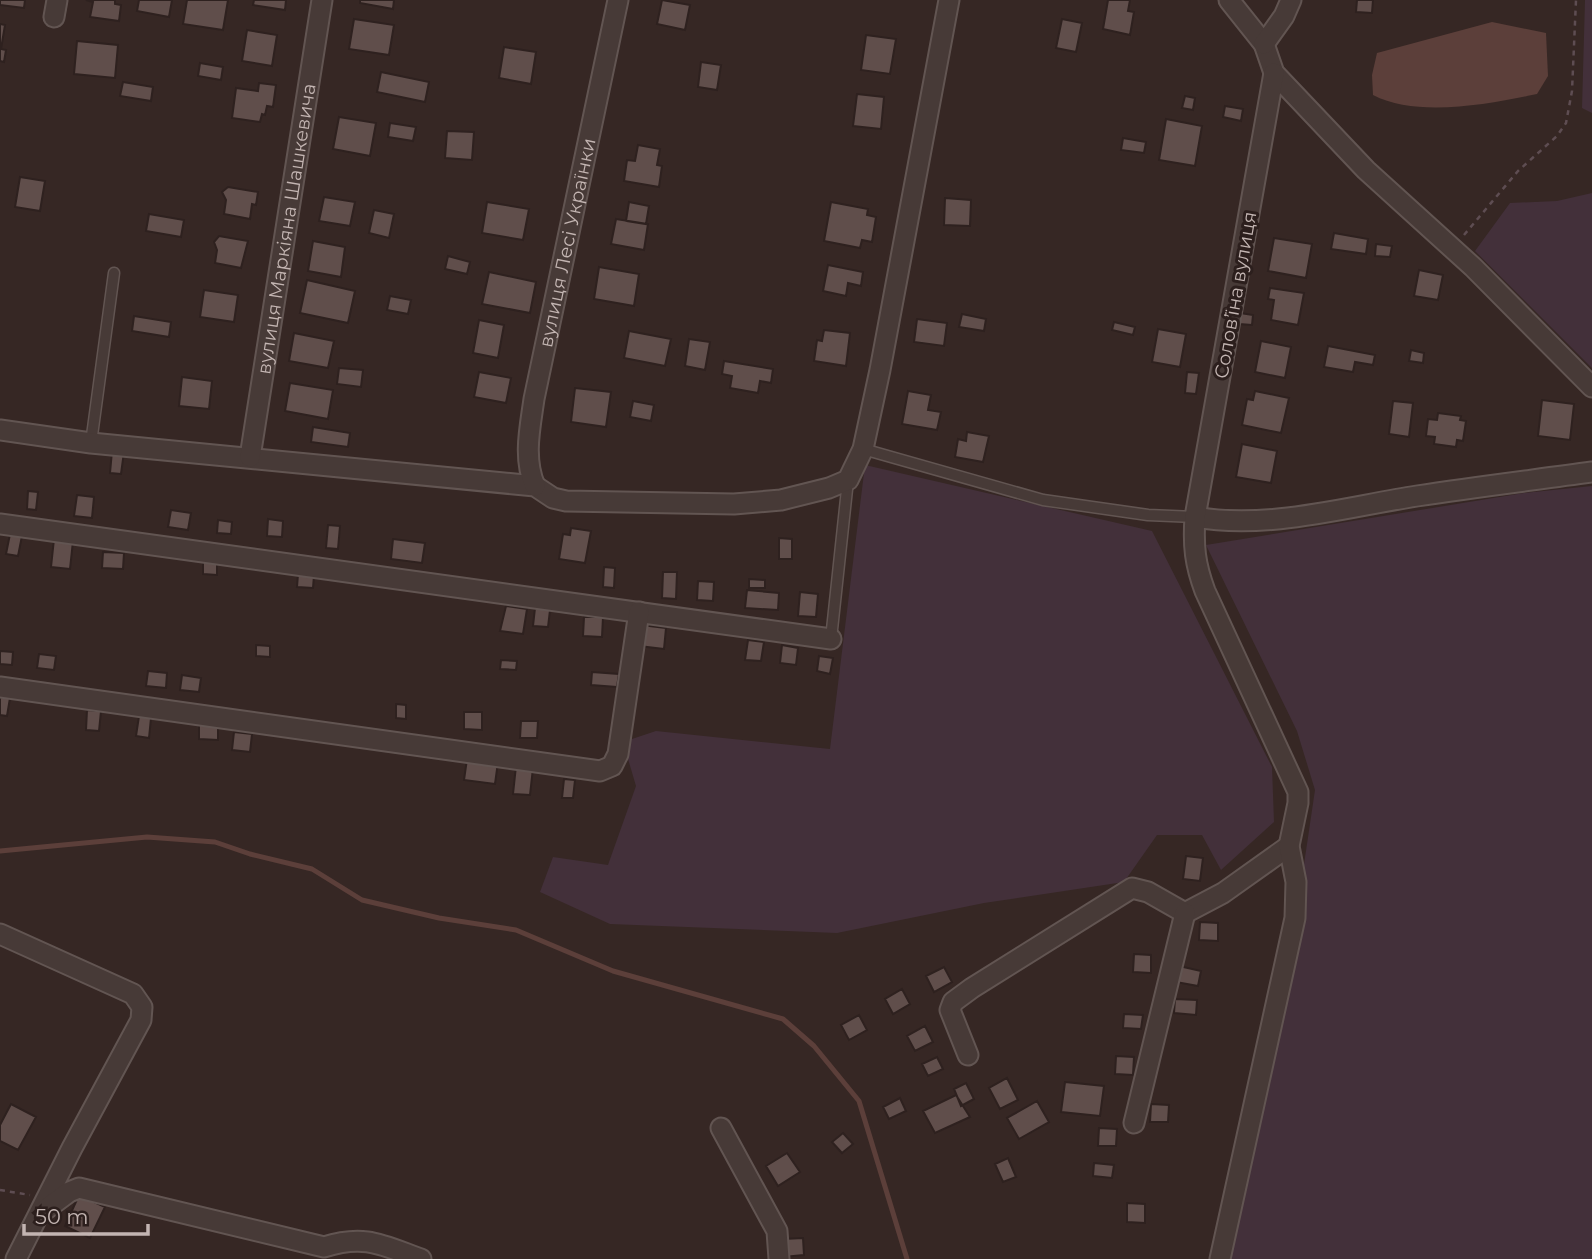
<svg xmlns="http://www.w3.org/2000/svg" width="1592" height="1259" font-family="Montserrat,sans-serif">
	<rect width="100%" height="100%" fill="#362724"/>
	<path fill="#43303a" d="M1585,0H1592V113L1582,108Z
		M1592,193V368L1475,251L1510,203L1557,201Z
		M865,465L1152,531L1272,767L1274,822L1221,870L1202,835H1157L1124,882L984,903L837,933L610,924L540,892L553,857L608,865L636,786L623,742L656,731L830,749Z
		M1592,486V1259H1224L1294,932L1315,790L1297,731L1206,545L1524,493Z"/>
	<path fill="#5c3f3a" d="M1492,22L1546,33L1548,76L1537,94C1490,104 1417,118 1373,95L1372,75L1377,53Z"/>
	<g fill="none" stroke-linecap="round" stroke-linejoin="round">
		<path stroke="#5c3f3a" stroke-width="5" d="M0,851L147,837L215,842L250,854L312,869L362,900L439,918L516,930L613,971L783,1019L814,1046L859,1101L907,1259"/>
	</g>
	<path fill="#604e4b" stroke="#2e211f" stroke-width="2" d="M0,0H25L24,8L0,5Z
		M115,0V4L121,5L119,21L90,17L93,2L86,0Z
		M139,0H172L169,17L137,11Z
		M187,0H228L223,30L183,24Z
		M254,0H286L285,10L253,5Z
		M360,0H394L393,9L360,3Z
		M662,0L690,5L685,30L657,24Z
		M1108,0H1130L1128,11L1134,12L1130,35L1103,29Z
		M1357,0H1373L1372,13L1356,12Z
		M354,19L394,25L389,55L349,49Z
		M1062,19L1082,23L1076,52L1056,48Z
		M0,24L5,25L1,49L6,50L4,62L0,61Z
		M247,30L277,35L272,66L242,61Z
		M866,35L896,39L890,74L861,70Z
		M77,41L118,45L115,78L74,74Z
		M504,47L536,52L531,84L499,78Z
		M701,62L721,65L717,90L698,87Z
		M200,63L223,67L221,80L198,76Z
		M381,72L429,82L425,102L377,92Z
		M123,82L153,87L151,101L120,96Z
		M259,83L276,85L273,107L267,106L265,115L262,114L260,122L232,118L236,88L258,91Z
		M857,94L884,97L881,129L853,126Z
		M1185,96L1195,98L1193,110L1182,108Z
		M1225,106L1243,109L1241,121L1223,117Z
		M339,117L376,123L370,156L333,149Z
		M1166,119L1202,126L1195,166L1159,160Z
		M390,123L416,127L413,141L388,137Z
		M447,131L474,132L472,160L445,158Z
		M1123,138L1146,142L1144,153L1121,150Z
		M638,145L660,149L657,165L662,166L659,187L624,181L627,160L635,161Z
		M20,177L45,181L40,211L15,207Z
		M228,187L258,192L256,205L252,204L250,219L224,214L226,200L222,192Z
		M324,197L355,202L350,226L319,221Z
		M945,198L971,200L970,226L944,225Z
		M487,202L529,209L523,240L482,233Z
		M629,202L649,206L646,224L626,221Z
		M831,202L868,209L867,215L876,217L872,242L862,240L860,248L824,241Z
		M374,210L394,214L389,238L369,233Z
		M149,214L184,220L181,237L146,231Z
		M616,219L648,224L644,250L611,244Z
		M1334,233L1368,239L1366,254L1331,249Z
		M219,236L248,241L241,268L215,263L217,250L214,242Z
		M1274,238L1312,244L1306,278L1268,271Z
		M313,241L345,247L341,277L308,271Z
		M1376,244L1392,246L1390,257L1375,256Z
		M448,256L470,262L467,274L445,269Z
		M828,265L863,272L861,286L848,283L846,296L823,291Z
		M599,267L639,274L634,306L594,299Z
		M1419,270L1443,275L1438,300L1414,296Z
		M489,272L536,282L530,313L482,304Z
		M307,280L355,291L348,323L300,313Z
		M1270,288L1304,293L1298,325L1271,320L1274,300L1268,299Z
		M204,290L238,295L234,322L200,317Z
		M390,296L411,300L408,314L387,310Z
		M1240,313L1253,315L1252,325L1239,324Z
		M962,314L986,319L984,331L959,327Z
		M134,316L171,322L169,337L132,331Z
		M917,319L947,323L944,346L914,342Z
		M479,320L504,325L498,358L473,353Z
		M1114,322L1135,327L1133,335L1112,330Z
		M1158,329L1186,334L1180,367L1152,362Z
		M824,330L850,333L846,366L814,361L817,340L822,341Z
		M629,331L671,339L665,366L624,358Z
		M294,333L334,341L328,368L289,361Z
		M689,339L710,342L705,370L685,366Z
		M1261,341L1291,347L1285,378L1255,372Z
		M1328,346L1375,355L1373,365L1355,362L1353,372L1324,367Z
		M1411,350L1424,353L1423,363L1409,361Z
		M724,361L773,369L771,383L760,381L758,393L730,388L732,376L722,374Z
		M339,368L363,370L361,387L337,384Z
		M479,372L511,378L506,403L474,397Z
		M1187,372L1199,373L1196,394L1185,393Z
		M182,377L212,381L209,409L179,406Z
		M290,383L333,390L328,419L285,411Z
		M575,388L611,392L606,427L571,422Z
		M908,391L931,395L928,410L941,412L937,430L902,424Z
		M1255,391L1289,398L1281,433L1242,425L1247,399L1253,400Z
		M1542,400L1574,404L1570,440L1538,436Z
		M633,401L654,405L651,421L630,417Z
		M1393,401L1413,403L1409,437L1389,434Z
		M1438,413L1461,416L1460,420L1466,421L1463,441L1457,440L1456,447L1434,444L1435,437L1426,436L1428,419L1437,420Z
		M313,427L350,433L348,447L311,442Z
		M967,432L989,436L983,462L955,457L958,439L966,441Z
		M1242,444L1277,451L1271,483L1236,477Z
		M112,451L124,452L121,474L110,473Z
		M28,491L38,492L36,510L27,509Z
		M77,495L94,497L92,518L74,516Z
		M171,510L191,513L188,530L168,527Z
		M268,519L283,521L282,537L267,536Z
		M218,520L232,522L231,534L217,533Z
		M328,525L340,526L338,549L326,548Z
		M571,528L591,531L585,563L559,559L563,534L570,535Z
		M10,534L22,536L18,556L6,554Z
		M779,538L792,539V559H779Z
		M54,539L73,541L70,569L51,567Z
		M393,539L425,543L422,563L391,559Z
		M103,552L124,553L123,569L102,568Z
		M203,560H217V575L203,574Z
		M604,567L615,568L614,588L603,587Z
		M663,572H677L676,599L662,598Z
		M298,574L314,575L313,588L297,587Z
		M749,579L765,580V588H749Z
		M698,581L714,582L713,601L697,600Z
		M747,590L779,593L778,610L745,608Z
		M800,592L818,594L816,617L798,616Z
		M506,606L527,609L523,634L500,631Z
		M535,608L550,610L548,627L533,626Z
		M584,617H603L602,637L583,636Z
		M641,625L666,628L664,649L639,646Z
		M748,640L764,642L761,661L745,660Z
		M256,645L270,646V657L256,656Z
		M782,645L798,648L796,665L780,663Z
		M0,651L13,652L12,665L0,664Z
		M39,654L56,656L54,670L37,668Z
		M819,656L833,658L830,674L817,671Z
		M501,660L517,661L516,670L500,669Z
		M148,671L167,673L166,688L146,686Z
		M592,672L619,674L617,687L591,685Z
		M182,675L201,678L199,692L180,690Z
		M0,697L10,698L7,716L0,715Z
		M396,704L406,705V719L396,718Z
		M87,710L101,711L99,731L86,730Z
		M464,712H482V730L464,729Z
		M139,716L151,718L149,738L136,736Z
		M521,721H538L537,738H520Z
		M199,724L218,725V740L199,739Z
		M234,732L252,734L250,752L232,750Z
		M467,759L498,762L495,784L464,780Z
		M516,766L533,768L530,795L513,794Z
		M564,779L575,780L573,798H562Z
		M1186,856L1203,858L1200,881L1183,879Z
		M1200,922L1218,923V941L1199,940Z
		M1134,954L1151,955V973L1133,972Z
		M1179,966L1201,971L1198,986L1176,982Z
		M944,967L952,982L934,992L926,976Z
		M902,989L910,1004L893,1014L885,999Z
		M1175,999L1197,1000L1196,1015L1174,1013Z
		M1124,1014L1143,1015L1141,1029L1123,1028Z
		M859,1015L867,1030L849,1040L841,1025Z
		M925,1026L933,1042L915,1051L907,1036Z
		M1116,1056L1134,1057L1133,1075L1115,1074Z
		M937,1057L943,1069L928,1076L922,1064Z
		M1007,1078L1018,1100L1000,1109L989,1088Z
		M1065,1082L1104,1086L1100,1116L1061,1112Z
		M966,1083L974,1099L961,1106L954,1089Z
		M956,1095L970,1117L935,1133L923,1111Z
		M900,1098L906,1111L889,1119L883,1107Z
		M1037,1101L1049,1122L1019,1139L1007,1118Z
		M11,1104L36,1117L18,1150L0,1141V1125Z
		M1151,1104L1169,1105L1168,1122H1150Z
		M1099,1128L1117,1129L1116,1146H1098Z
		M843,1133L853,1144L842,1153L832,1142Z
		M787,1153L800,1172L778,1186L766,1166Z
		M1008,1158L1016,1177L1003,1182L995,1164Z
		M1094,1163L1114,1165L1112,1178L1093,1176Z
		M79,1195L105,1207L90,1238L65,1226Z
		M1127,1203L1145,1204V1223L1127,1222Z
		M803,1238L804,1255L783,1257V1239Z"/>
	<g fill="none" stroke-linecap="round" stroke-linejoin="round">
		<defs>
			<path id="service" d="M91,443L114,273
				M863,449L1043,500L1148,515L1195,517
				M831,639L848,480"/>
			<g id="minor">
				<path d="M1229,0L1264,44L1274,73L1366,170L1473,267L1592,387"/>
				<path d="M54,17L57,0"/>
				<path d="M1264,44L1284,16L1291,0"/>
				<path d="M0,430L91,443L535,486L553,498L566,501L734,504L781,500L829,488L848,480L863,449L880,370L949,0"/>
				<path id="s1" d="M250,457L322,0"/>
				<path id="s2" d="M535,486C523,458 530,428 534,399L618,0"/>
				<path d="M1195,517C1267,530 1346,507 1417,496C1475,487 1534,480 1592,472"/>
				<path d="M0,524L831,639"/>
				<path d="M0,687L600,771L612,766L618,754L639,612"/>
				<path d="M0,934L133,994L142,1007L141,1020L72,1148L16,1259"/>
				<path d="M968,1055L950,1010L953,1002L972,988L1132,888L1148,892L1185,913L1223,893L1289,846"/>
				<path d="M1134,1123L1185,913"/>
				<path d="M721,1128L777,1231L779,1259"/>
				<path d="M42,1212L69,1192L79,1188L324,1247C365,1234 382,1245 421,1259"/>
				<path d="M1220,1259L1295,918L1296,882L1289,846L1298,803V792L1205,591C1195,564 1193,546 1195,517L1274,73"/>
			</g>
		</defs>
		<use href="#service" stroke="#625552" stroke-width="13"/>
		<use href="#minor" stroke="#625552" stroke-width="23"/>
		<path stroke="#5e4d52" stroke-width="2.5" stroke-dasharray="5 5" stroke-linecap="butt" d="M1464,235L1518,171L1557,136L1566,123L1572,91L1576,0
			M0,1190L30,1195"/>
		<use href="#service" stroke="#473a37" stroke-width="10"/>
		<use href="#minor" stroke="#473a37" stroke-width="19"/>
	</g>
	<g text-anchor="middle" stroke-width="6" stroke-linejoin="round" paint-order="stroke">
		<g font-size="19" fill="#c3b5b2" stroke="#2c1f1d">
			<text dy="7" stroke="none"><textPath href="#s1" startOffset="231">вулиця Маркіяна Шашкевича</textPath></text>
			<text dy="7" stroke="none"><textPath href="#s2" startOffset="248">вулиця Лесі Українки</textPath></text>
			<text transform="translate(1235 295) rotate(-80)" y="7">Соловʼїна вулиця</text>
		</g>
	</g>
	<path d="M24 1224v10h124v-10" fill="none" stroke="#c3b5b2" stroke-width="3.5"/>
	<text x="35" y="1224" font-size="21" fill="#c3b5b2" stroke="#2c1f1d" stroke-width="5" paint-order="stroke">50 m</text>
</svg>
